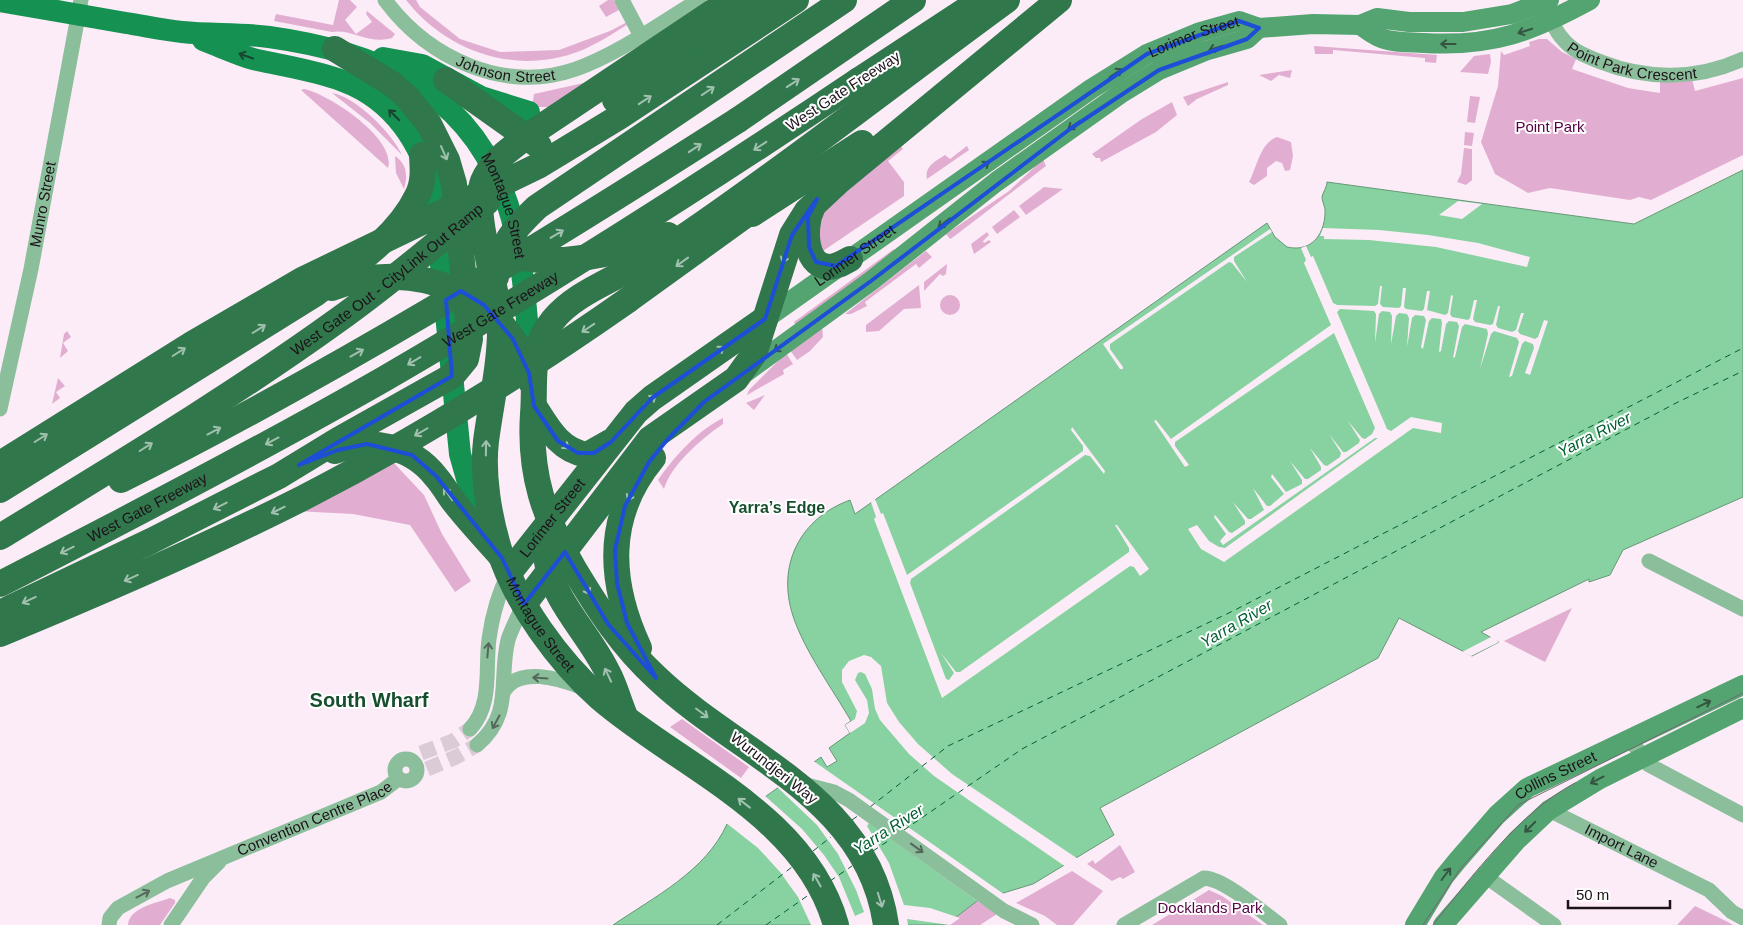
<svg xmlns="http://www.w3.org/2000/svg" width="1743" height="925" font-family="Helvetica,sans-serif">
	<rect width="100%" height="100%" fill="#fcecf7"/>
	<path fill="#e1aed1" d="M339,0H350L357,7L345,20L356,34L372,22L366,14L367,11L395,34L392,38C369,45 351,28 332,32L274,21L276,14L333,25Z
		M406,0H416L420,7L460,39L500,52L559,50L610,31L629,21L630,23C614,33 597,44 580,51C516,76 447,52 406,0Z
		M608,0H614L619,10L606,17L599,6Z
		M1539,39H1547L1562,52L1576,59L1572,69L1628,88L1660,93V81L1692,79L1695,91L1743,78V155L1651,200L1639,197L1630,200L1550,188L1528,193L1495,174L1481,142L1498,86L1501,51L1504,55L1530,46L1529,42Z
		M1314,46L1437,55L1436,63L1425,62V58L1333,50V54H1315Z
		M1490,54L1491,62L1488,74L1460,72L1474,56Z
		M1292,70L1290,78L1279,75L1271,81L1259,75Z
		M588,82L549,107H532L534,94Z
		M1228,82V85L1197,99L1188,106L1183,97Z
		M304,89C329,94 397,139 388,168L301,90Z
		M332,93C355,96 393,134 402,155L370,123Z
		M1470,96L1480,97L1475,123L1467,122Z
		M1172,102L1177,115L1156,132L1101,162L1100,158H1096L1092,154L1142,119Z
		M1465,132L1474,133L1472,146L1464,145Z
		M1277,137L1291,142L1293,156L1290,170L1285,171L1282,163L1276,161L1267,168V176L1254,185L1249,182C1257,167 1260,143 1277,137Z
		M896,139L903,149L888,161L904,182V196L823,251L818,246L820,214Z
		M967,146L969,150L927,179C924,166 936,161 945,155L950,159Z
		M1464,148L1472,149V180L1466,185L1457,182L1461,174Z
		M395,156C407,164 408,176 404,189L396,173Z
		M1043,159L1046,166L952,238L950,239L946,234L1009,191Z
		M1044,187L1063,189L1026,215L1019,206Z
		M1014,210L1020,217L997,234L992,227Z
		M987,232L989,235L983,241L984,243L989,240L991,242L974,254L971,244Z
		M894,249L897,252L796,326L794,322Z
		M926,251L932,257L919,268L916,264L865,302L867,306L851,314H845Z
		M947,264L946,274L943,276L940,274L924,291V282Z
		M919,285L921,308L904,309L879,331L866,332V325Z
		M940 305a10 10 0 1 1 20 0a10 10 0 1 1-20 0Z
		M822,327L823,337L810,351L797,360L790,350Z
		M67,331L71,337L63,343L68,351L60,358L64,334Z
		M786,353L793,364L783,370L784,374L747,395L749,390Z
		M58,378L65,386L56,392L60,398L52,404Z
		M765,395L754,410L746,403Z
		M723,418V424C701,439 671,465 664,489L658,480C674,457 698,430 723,418Z
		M393,462L424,495L442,534L471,581L455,592L410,525L353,514L295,511Z
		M1572,608L1545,662L1504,641Z
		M682,719L749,767L741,778L670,727Z
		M1120,845L1135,872L1123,879L1120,877L1112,881L1087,864L1093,860L1095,864Z
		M1072,871L1103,891L1073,925H1057L1045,916L1016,903Z
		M1209,890L1222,896L1263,925H1152Z
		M170,898L175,900V903L160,925H128C129,908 156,903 170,898Z
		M977,901L997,914L980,925H946Z
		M1695,906L1728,922L1733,925H1677Z"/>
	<path fill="#87d2a0" stroke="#679878" d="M1743,170V497L1623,550L1610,575L1589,582V579L1481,632L1499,642L1472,656L1399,618L1378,658L1100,808L1114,835L1033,884L977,901L946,925H613C654,897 706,871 727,824L821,757L827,767L837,761L829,748L850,733L845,725L851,721C833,690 804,650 793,616C776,564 801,518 850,500L855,514L1267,223L1275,237L1287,247C1313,253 1326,232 1325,209C1324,205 1322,200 1322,197C1323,192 1327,187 1327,182L1634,224Z"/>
	<path fill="#fcecf7" d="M1458,201L1482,204L1462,219L1439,215Z
		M1323,228L1379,230L1428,235L1478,243L1530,257L1527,267L1436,247L1369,240L1324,239V236H1320Z
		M1270,229L1272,232L1234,257V261L1247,282L1232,263L1229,262L1110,344V349L1123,367V369H1120L1103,344Z
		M1306,246L1311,257L1313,256L1333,303L1337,305L1375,306L1378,304L1380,286H1382L1380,304L1383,307L1399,308L1401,306L1403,288H1406L1404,307L1406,309L1422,311L1424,309L1427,291H1430L1427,310L1445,315L1448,313L1451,295L1453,296L1450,314L1452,317L1468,320L1470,318L1474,300H1477L1473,319L1475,322L1490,325L1493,324L1498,306H1500L1496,325L1498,328L1512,332L1516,330L1521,313H1524L1518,331L1520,334L1535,339L1538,337L1544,320L1548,321L1530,375L1525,373L1534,348L1533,344L1525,341L1522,344L1512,376L1509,377L1519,342L1517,338L1494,331L1491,334L1480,369L1488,334L1487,329L1465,324L1462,327L1455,357L1453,358L1459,326L1457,322L1449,321L1446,324L1441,351L1439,352L1442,323L1441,319L1432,318L1429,321L1423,349L1421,347L1426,320L1424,316L1415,315L1412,318L1407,347L1409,318L1407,314L1399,313L1396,316L1391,344L1392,316L1390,312L1382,311L1379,314L1375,343L1376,314L1374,311L1340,309L1337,312L1387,429L1391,431L1411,417L1442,423L1441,433L1413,428L1224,562L1201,549L1188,529L1197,525L1209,541L1219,547L1225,548L1378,438H1375L1223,545L1220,541L1226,534L1214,517L1215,515L1229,532L1232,533L1245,524V521L1233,502L1248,519H1251L1264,510L1253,488L1267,506H1270L1284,494L1271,477L1272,474L1286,492L1302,484V480L1290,461L1305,479H1308L1321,470V467L1310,448L1324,465L1327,466L1340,457L1341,453L1329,434L1343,452H1346L1359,443L1360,440L1348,421L1362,438L1365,439L1372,434L1375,428L1334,333L1175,442V446L1189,465L1185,467L1154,421L1156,420L1171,439L1331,325L1304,263L1306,260L1301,248Z
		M1072,427L1105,471L1104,474L1090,456L1085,455L911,579L910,583L946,679L949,680L954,673L941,653L956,672H960L1129,552V548L1115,525H1117L1149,569L1140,576L1134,567L1130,566L942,698L874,519L876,517L871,502L875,499L881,514L883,513L907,575L1083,451V446L1071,430Z
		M1493,636L1499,642L1471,656L1462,652Z
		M864,655L871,657L881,666L887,703L899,722L918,744L952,774L1078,859L1066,867L934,776L909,754L880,720L875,709L872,689L865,674L861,672L858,673L855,680L867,700L869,713L865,723L850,733L845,725L855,719L857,711L842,682V670L849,661Z
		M812,760L951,857L1005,895L980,903L869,823L867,826L889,863L904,905L930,908L960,918L950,925L907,919L908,925H811L798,897L780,872L758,848L725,822L764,795L802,829L824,855L839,877L855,916L864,912L856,890L838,854L817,825L776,786Z"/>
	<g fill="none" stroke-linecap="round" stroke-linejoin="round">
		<path stroke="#005f32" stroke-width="1" stroke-dasharray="6 5" stroke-linecap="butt" d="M870,807L948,746L1233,611L1743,348
			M852,820L859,815
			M904,830L1022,749L1678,402L1743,371
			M813,851L831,837
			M873,851L891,839
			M830,881L852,866
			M717,925L792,867
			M766,925L810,894"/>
		<path stroke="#dacbd6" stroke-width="15" stroke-dasharray="15 8" stroke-linecap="butt" d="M421,753L453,741L470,729
			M427,769L456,757L477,745"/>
		<g stroke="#8bbe9b" stroke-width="15">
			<path id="s1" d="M385,0C428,58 504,94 576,69C620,53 659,24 699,0"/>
			<path d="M622,0L641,36"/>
			<path id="s2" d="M1547,11C1552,20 1555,31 1562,38C1572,51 1586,56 1601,62C1647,80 1697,80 1743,59"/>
			<path id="s3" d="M0,409L31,269L81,0"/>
			<path d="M1649,561L1743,609"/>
			<path d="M503,693C517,665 561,679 583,688"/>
			<path d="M470,729C493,705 485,668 489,639C492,617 499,592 509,573"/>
			<path d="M1629,738L1649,765L1743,815"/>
			<path d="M477,745C514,714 498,680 508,640C512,627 519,615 524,604"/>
			<circle cx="406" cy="770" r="11"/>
			<path d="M803,784L834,792L849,800L1004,911L1032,925"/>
			<path id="s4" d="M1549,810L1709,890L1732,912L1743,918"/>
			<path d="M1485,876L1554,925"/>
			<path id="s5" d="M109,925L110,918L118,908L167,881L381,792L398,779"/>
			<path d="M171,925L203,878L219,862"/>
			<path d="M1124,925L1204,878C1225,879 1262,912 1280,925"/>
		</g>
		<g stroke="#53a471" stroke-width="20">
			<path d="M1360,25C1366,29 1372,34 1379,37C1390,43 1411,42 1424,43C1493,47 1531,32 1590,0"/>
			<path id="s6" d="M765,319L1091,89L1147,54L1200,32L1239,21L1259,28L1313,24L1360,25L1377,18L1409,22H1463L1512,14L1549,0"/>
			<path d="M746,372L871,281L996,182L1120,94L1159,70L1205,51L1247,39L1259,28"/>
			<path id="s7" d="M1415,925L1444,877L1457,861L1497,815L1527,788L1743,685"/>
			<path d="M1443,925L1517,840L1549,810L1600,779L1743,708"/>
		</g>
		<g stroke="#159152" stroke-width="22">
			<path id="s8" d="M0,1C42,8 84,16 126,23C145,26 163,30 182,32C211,35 240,33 269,37C370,51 462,86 502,189C525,245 524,308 532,367"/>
			<path d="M203,40C219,46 236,54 253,59C283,66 314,70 343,81C394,100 422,144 434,195L460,454L473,500L490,532"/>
			<path d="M383,58L422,65L481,97L529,112"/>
		</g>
		<g stroke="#30774c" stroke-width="26">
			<path id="s9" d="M731,0L526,137C510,149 491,162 483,181C471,211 498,287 500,322C501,362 491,402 486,441C482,475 489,516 499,549C515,602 559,662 600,698C680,767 805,814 836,925"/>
			<path d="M743,10L759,0"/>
			<path d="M446,80L539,146"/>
			<path d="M859,80L975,4"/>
			<path d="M738,120L913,0"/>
			<path d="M812,209C804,224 803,265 828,267C836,267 843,263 850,259"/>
			<path d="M752,214L862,143"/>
			<path d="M504,254C558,269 617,254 668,235"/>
			<path d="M496,277C499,245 515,228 537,207L844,0"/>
			<path d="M332,288C413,256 510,293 531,382"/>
			<path d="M628,300L765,201"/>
			<path d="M534,406C548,428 559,450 587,455L610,442"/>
			<path d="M335,451C371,437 412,446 436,477C443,485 448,494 454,502C468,520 484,537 500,555"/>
			<path d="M0,490L315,294C351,267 397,238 417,196C424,183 423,169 422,155"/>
			<path d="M546,557C553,602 589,633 608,673C615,686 619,702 625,716"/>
			<path id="s10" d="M509,573L636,412L652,398L765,319"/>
			<path d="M524,604L650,439L736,379L754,354L792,235L807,211L838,182L1059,0"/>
			<path d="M0,613L151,541L279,476L338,440L452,376L466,359L470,339L454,184L447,160L429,124L406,96L392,84L335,49"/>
			<path d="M639,648C609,583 604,517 653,458"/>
			<path d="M886,925C868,797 739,756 657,678C622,646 598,609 574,569C544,517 529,474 533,414C536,378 528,351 553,320C571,298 599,286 623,273C644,262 665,250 685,236C795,161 900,78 1007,0"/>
		</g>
		<path stroke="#756972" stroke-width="1" d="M1423,925L1460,869L1518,805L1743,693
			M1433,925C1471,877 1521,811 1575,783"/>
		<g stroke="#30774c" stroke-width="26">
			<path d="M615,100L743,10"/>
			<path d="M0,464L192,344L302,280L540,165L619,117L796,0"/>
			<path d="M121,480C334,373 538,248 738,120"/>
			<path id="s11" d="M0,537C114,467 230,398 338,320C390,283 438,242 487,202"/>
			<path id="s12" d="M0,584C129,518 258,451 384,379C546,285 704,184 859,80"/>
			<path d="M0,634C102,592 204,548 303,498C416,440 524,373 628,300"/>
		</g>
	</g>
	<defs><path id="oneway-shaft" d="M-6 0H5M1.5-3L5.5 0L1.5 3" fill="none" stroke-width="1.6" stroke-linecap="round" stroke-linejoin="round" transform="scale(1.25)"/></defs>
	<g stroke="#355441">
		<use href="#oneway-shaft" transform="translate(1525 31) rotate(162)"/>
		<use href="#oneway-shaft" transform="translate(1448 44) rotate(-180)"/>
		<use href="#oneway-shaft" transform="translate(1216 48) rotate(163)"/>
		<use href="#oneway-shaft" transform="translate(1116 73) rotate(-33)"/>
		<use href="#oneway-shaft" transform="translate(1074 125) rotate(145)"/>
		<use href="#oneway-shaft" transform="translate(983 166) rotate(-35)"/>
		<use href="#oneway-shaft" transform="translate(944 223) rotate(142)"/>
		<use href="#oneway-shaft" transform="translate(780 347) rotate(144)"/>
		<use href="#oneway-shaft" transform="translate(1704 704) rotate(-26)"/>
		<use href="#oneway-shaft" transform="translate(1597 780) rotate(152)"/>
		<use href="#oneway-shaft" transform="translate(1530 827) rotate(135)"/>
		<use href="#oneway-shaft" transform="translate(1446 874) rotate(-53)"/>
	</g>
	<g stroke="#194530">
		<use href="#oneway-shaft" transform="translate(246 56) rotate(-161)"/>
		<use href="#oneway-shaft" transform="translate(394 115) rotate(-135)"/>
	</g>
	<g stroke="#a1c1ae">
		<use href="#oneway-shaft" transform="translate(793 83) rotate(-33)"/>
		<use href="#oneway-shaft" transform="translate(708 91) rotate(-34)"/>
		<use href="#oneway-shaft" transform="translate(645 100) rotate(-33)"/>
		<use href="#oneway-shaft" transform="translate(760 146) rotate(147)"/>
		<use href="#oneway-shaft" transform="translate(695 148) rotate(-33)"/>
		<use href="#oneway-shaft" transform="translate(444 153) rotate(66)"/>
		<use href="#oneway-shaft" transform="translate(557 234) rotate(-31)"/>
		<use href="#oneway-shaft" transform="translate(785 256) rotate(109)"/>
		<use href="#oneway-shaft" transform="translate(682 262) rotate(144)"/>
		<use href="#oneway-shaft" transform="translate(588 328) rotate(146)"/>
		<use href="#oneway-shaft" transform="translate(259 329) rotate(-32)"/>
		<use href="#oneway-shaft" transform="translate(718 351) rotate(-35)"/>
		<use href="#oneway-shaft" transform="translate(179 352) rotate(-32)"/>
		<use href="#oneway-shaft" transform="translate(357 353) rotate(-29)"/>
		<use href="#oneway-shaft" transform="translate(414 361) rotate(149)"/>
		<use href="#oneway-shaft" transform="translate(650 400) rotate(-39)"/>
		<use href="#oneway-shaft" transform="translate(214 431) rotate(-28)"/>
		<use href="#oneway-shaft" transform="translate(421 432) rotate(150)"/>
		<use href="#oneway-shaft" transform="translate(41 438) rotate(-32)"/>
		<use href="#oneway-shaft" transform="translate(272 441) rotate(152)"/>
		<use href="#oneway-shaft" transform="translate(563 444) rotate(37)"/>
		<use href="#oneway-shaft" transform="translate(146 447) rotate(-32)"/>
		<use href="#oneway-shaft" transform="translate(486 448) rotate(-89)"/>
		<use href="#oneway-shaft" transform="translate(448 494) rotate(-125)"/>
		<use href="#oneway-shaft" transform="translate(631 494) rotate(116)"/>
		<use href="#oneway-shaft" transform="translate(220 506) rotate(153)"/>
		<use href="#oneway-shaft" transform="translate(278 510) rotate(154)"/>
		<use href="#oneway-shaft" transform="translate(67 550) rotate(153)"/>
		<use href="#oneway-shaft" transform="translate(131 578) rotate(156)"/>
		<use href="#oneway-shaft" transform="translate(586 588) rotate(60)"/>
		<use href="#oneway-shaft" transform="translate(29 600) rotate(155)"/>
		<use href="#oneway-shaft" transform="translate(608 675) rotate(-115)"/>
		<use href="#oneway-shaft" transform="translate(702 713) rotate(37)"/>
		<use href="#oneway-shaft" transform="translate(744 803) rotate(-142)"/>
		<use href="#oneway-shaft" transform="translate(817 880) rotate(-120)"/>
		<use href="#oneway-shaft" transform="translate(880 900) rotate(73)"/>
	</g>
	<g stroke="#54685a">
		<use href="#oneway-shaft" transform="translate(488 650) rotate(-85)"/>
		<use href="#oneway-shaft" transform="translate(540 678) rotate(-176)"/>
		<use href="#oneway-shaft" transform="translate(496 722) rotate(118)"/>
		<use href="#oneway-shaft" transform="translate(917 848) rotate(36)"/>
		<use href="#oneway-shaft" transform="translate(143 894) rotate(-28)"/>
	</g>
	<path fill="none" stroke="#1d4ed8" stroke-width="4" stroke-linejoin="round" d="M1239,21L1259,28L1247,39L1159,70L1070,129L871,281L704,402L667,440L649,462L625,506L615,550L617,583L627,623L656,678L608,624L565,552L524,604L502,558L436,476L412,455L367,444L338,450L299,465L452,376L446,300L461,291L484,305L513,339L529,373L534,406L558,441L578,453H594L611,442L652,398L765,319L792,235L817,199L808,217L809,247L816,262L836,266L1147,54Z"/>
	<g text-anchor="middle" stroke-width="4" stroke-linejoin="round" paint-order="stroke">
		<g font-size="15" fill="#1c1219" stroke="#fefefe">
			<text dy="5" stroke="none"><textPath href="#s6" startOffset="515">Lorimer Street</textPath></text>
			<text dy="5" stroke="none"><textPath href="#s2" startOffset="108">Point Park Crescent</textPath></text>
			<text dy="5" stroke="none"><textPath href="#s1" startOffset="145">Johnson Street</textPath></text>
			<text transform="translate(843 91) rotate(-33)" y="5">West Gate Freeway</text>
			<text dy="5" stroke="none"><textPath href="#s3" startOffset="209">Munro Street</textPath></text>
			<text dy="5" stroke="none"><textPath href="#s8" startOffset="582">Montague Street</textPath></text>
			<text dy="5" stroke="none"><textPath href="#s6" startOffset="110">Lorimer Street</textPath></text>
			<text dy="5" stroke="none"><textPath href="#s11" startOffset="465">West Gate Out - CityLink Out Ramp</textPath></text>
			<text dy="5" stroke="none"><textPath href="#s12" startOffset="571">West Gate Freeway</textPath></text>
			<text dy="5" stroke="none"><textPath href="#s12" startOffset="166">West Gate Freeway</textPath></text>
			<text dy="5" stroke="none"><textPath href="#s10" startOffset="70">Lorimer Street</textPath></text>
			<text dy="5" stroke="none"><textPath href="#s9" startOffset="768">Montague Street</textPath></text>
			<text transform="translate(774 768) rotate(38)" y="5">Wurundjeri Way</text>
			<text dy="5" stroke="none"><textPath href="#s7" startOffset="209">Collins Street</textPath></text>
			<text dy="5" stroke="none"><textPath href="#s5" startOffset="236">Convention Centre Place</textPath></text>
			<text dy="5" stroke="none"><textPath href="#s4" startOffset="81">Import Lane</textPath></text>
		</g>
		<g font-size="15" fill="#570247" stroke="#fefefe">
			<text x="1550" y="132">Point Park</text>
			<text x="1210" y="913">Docklands Park</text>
		</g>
		<g font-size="16" font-style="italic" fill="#005f32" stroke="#fefefe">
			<text transform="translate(1594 434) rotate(-27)" y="6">Yarra River</text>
			<text transform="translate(1236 623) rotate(-30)" y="6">Yarra River</text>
			<text transform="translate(888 829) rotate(-32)" y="6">Yarra River</text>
		</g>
		<g font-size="16" font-weight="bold" fill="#174f2e" stroke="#fefefe">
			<text x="777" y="513">Yarra’s Edge</text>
		</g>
		<g font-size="20" font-weight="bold" fill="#174f2e" stroke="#fefefe">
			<text x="369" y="707">South Wharf</text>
		</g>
	</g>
	<path d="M1568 900v8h102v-8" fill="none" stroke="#1c1219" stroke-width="2.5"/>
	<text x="1576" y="900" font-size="15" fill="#1c1219" stroke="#fefefe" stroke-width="4" paint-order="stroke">50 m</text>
</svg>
